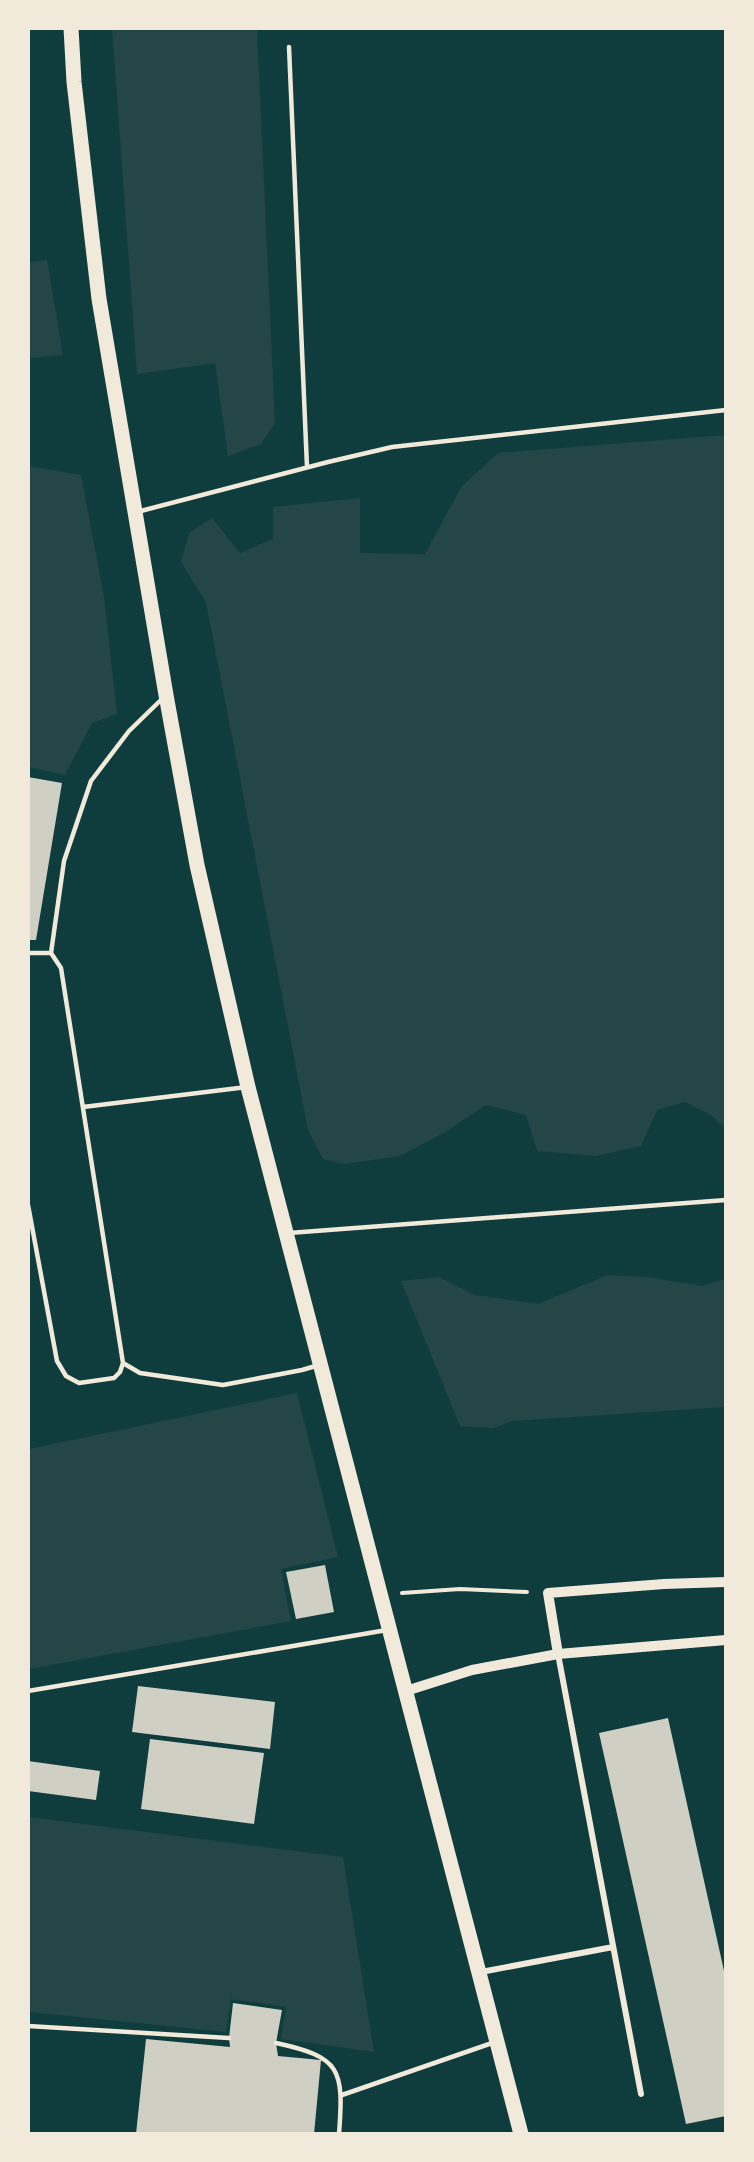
<svg xmlns="http://www.w3.org/2000/svg" width="754" height="2162" font-family="Overpass,sans-serif">
	<rect width="100%" height="100%" fill="#0f3d3e"/>
	<path fill="#244646" d="M112,29H257L275,423L261,444L228,456L215,363L137,374Z
		M47,260L63,355L29,358V262Z
		M725,435V1129L711,1115L685,1102L657,1110L641,1146L596,1156L537,1151L526,1115L486,1105L445,1132L400,1156L344,1164L323,1159L308,1130L206,602L181,562L189,533L212,518L240,553L273,539V507L360,498V553L425,554L462,486L498,453Z
		M29,466L81,475L104,597L117,714L92,723L65,775L29,767Z
		M608,1275L647,1277L702,1286L725,1279V1407L512,1421L493,1428L460,1426L401,1281L439,1277L475,1295L538,1304Z
		M297,1393L338,1557L281,1569L291,1621L29,1669V1449Z
		M29,1817L343,1857L374,2052L281,2039L286,2007L231,1999L226,2032L29,2012Z"/>
	<path fill="#cfcfc3" d="M28,777L62,783L36,940H28Z
		M325,1565L334,1612L296,1619L286,1572Z
		M138,1686L275,1702L270,1749L132,1732Z
		M668,1718L726,1980V2116L686,2124L599,1733Z
		M150,1739L264,1753L254,1824L141,1809Z
		M28,1761L100,1771L96,1800L28,1791Z
		M233,2003L282,2010L276,2043L278,2056L321,2060L314,2134H136L146,2039L230,2047L229,2038Z"/>
	<g fill="none" stroke-linecap="round" stroke-linejoin="round">
		<path stroke="#f1e9da" stroke-width="4" d="M402,1593L460,1589L527,1592"/>
		<path stroke="#f1e9da" stroke-width="4.5" d="M289,47L307,467
			M137,512L328,462L392,447L726,410
			M28,953H51L61,968L123,1363L120,1372L114,1378L79,1383L66,1376L57,1361L28,1205
			M51,953L64,861L91,781L129,731L164,697
			M83,1107L247,1087
			M289,1233L726,1200
			M123,1363L140,1373L223,1385L302,1370L319,1365
			M28,1691L387,1630
			M28,2026L229,2038
			M276,2043C341,2057 344,2069 339,2134
			M342,2095L495,2042"/>
		<path stroke="#f1e9da" stroke-width="6" d="M558,1654L641,2094
			M481,1972L613,1947"/>
		<path stroke="#f1e9da" stroke-width="10" d="M558,1654L548,1593L664,1584L726,1582
			M406,1691L472,1670L558,1654L726,1640"/>
		<path stroke="#f1e9da" stroke-width="15" d="M71,28L74,82L99,299L166,695L197,865L248,1087L521,2134"/>
	</g>
	<rect width="754" height="2162" fill="none" stroke="#f1e9da" stroke-width="60"/>
</svg>
